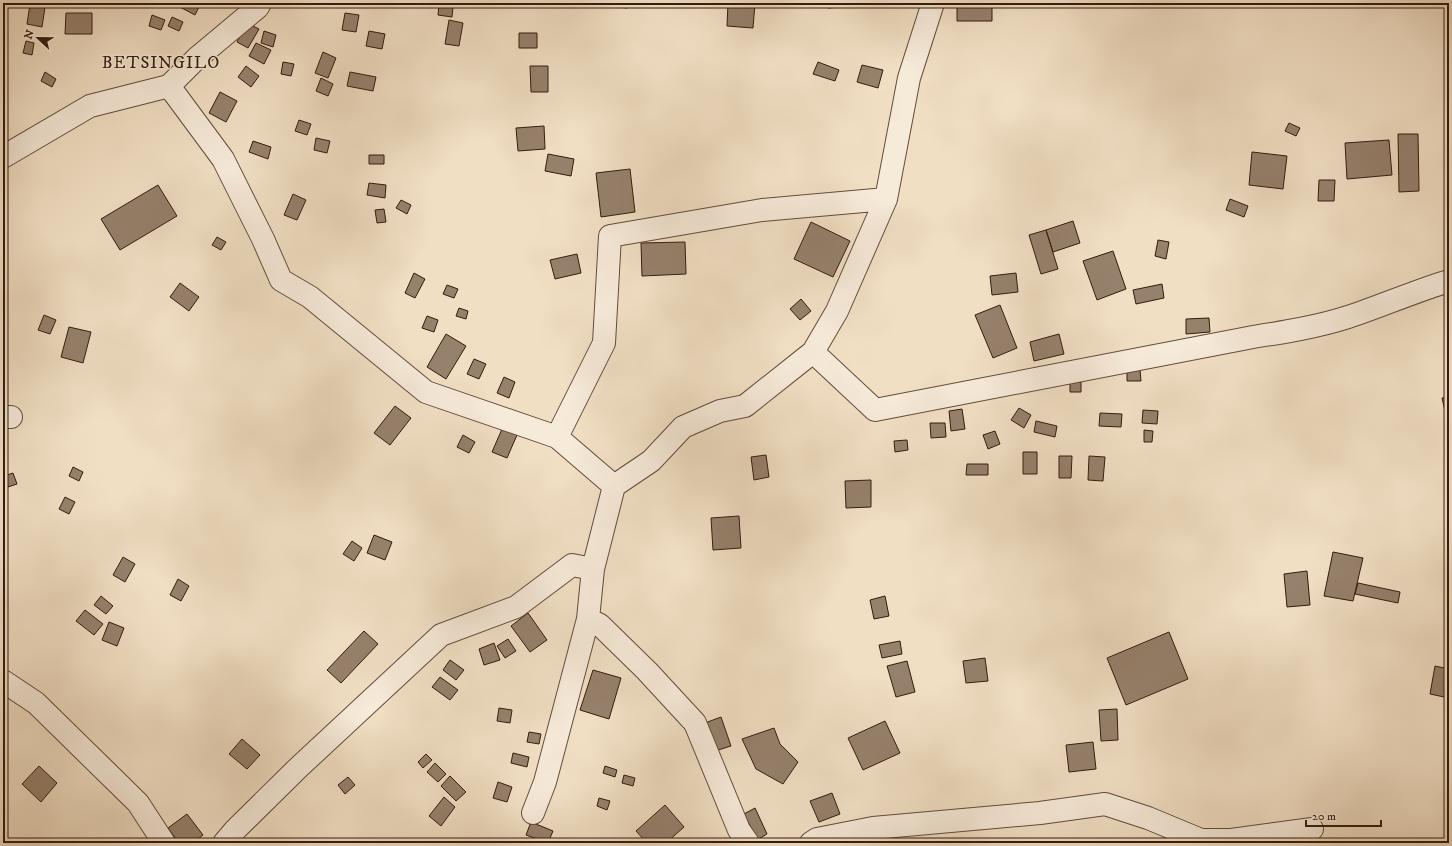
<svg xmlns="http://www.w3.org/2000/svg" width="1452" height="846" font-family="'IM FELL DW Pica',serif">
	<rect width="100%" height="100%" fill="#f1dfc4"/>
	<filter id="stains"><feTurbulence type="fractalNoise" baseFrequency=".005" numOctaves="4"/><feColorMatrix values="0 0 0 0 .2 0 0 0 0 .09 0 0 0 0 .02 0 0 0 .5 -.17"/></filter>
	<radialGradient id="worn" r=".72"><stop offset=".6" stop-color="#630" stop-opacity="0"/><stop offset="1" stop-color="#630" stop-opacity=".3"/></radialGradient>
	<path fill="#96816d" stroke="#341b0e" d="M179,3H201L195,15L178,6Z
		M619,3H628L627,8L618,7Z
		M728,3H755L753,28L727,26Z
		M827,3H840L841,7L828,8Z
		M957,3H992V21H957Z
		M30,4L45,7L42,27L27,24Z
		M439,5L453,7L452,17L438,15Z
		M66,13H92V34H65Z
		M345,13L359,15L356,32L342,30Z
		M152,15L165,20L161,30L149,26Z
		M172,17L183,22L179,31L168,26Z
		M449,20L463,23L459,46L445,44Z
		M247,23L259,29L248,48L237,42Z
		M264,31L276,35L273,47L261,43Z
		M369,31L385,34L382,49L366,46Z
		M519,33H537V48H519Z
		M26,41L34,43L32,55L23,53Z
		M256,43L271,50L264,64L249,56Z
		M323,52L336,58L328,78L315,73Z
		M283,62L294,64L291,76L281,74Z
		M818,62L839,70L835,81L813,74Z
		M862,65L883,70L878,88L857,82Z
		M246,66L259,76L251,87L238,77Z
		M530,66H548V92H531Z
		M45,72L56,79L52,87L41,81Z
		M350,72L376,77L373,91L347,86Z
		M321,78L333,84L328,96L316,91Z
		M220,92L237,101L226,122L209,113Z
		M299,120L311,124L307,135L295,131Z
		M1289,123L1300,128L1296,136L1285,131Z
		M544,126L545,149L518,151L516,128Z
		M1398,134H1418L1419,191L1399,192Z
		M316,138L330,141L327,153L314,150Z
		M1389,140L1392,175L1347,179L1345,143Z
		M253,141L271,147L268,159L249,152Z
		M1252,152L1287,156L1283,189L1249,185Z
		M548,154L574,159L571,176L545,171Z
		M369,155H384V164H369Z
		M630,169L635,212L601,217L596,173Z
		M1319,180H1335L1334,201H1318Z
		M369,183L386,185L385,198L367,195Z
		M158,185L177,216L120,250L101,219Z
		M293,194L306,200L297,220L284,215Z
		M1230,199L1248,206L1244,217L1226,210Z
		M401,200L411,205L407,214L396,208Z
		M384,209L386,222L377,223L375,210Z
		M1073,221L1080,243L1053,252L1046,230Z
		M811,222L850,241L833,277L794,259Z
		M1046,230L1058,269L1041,274L1029,235Z
		M217,237L226,242L221,250L212,245Z
		M1158,240L1169,242L1166,259L1155,256Z
		M685,242L686,274L642,276L641,243Z
		M1113,251L1126,289L1097,300L1083,261Z
		M577,254L581,273L555,279L550,260Z
		M414,273L425,279L415,298L405,293Z
		M1016,273L1018,292L992,295L990,276Z
		M180,283L199,297L189,311L170,297Z
		M1162,284L1164,298L1136,304L1133,290Z
		M447,285L458,289L454,298L443,294Z
		M801,299L811,311L800,320L790,309Z
		M1000,305L1017,348L993,358L975,315Z
		M459,308L468,311L466,319L456,316Z
		M44,315L56,320L50,334L38,330Z
		M427,316L438,320L434,332L422,328Z
		M1209,318L1210,332L1186,334V319Z
		M69,327L91,332L83,363L61,357Z
		M446,334L466,346L446,379L427,367Z
		M1059,334L1064,354L1034,361L1030,342Z
		M474,359L486,364L479,379L467,374Z
		M1140,369L1141,381H1127V370Z
		M504,377L515,382L509,398L497,393Z
		M1081,382V392H1070V383Z
		M1449,397V414L1446,415L1442,398Z
		M395,406L411,418L390,445L374,433Z
		M1019,408L1031,415L1024,428L1011,420Z
		M962,409L965,429L951,431L949,411Z
		M1143,410L1158,411L1157,424L1142,423Z
		M1100,413L1122,414L1121,427L1099,426Z
		M1036,421L1057,426L1055,437L1034,432Z
		M930,423H945L946,437L931,438Z
		M502,429L517,435L507,458L492,452Z
		M1144,430L1153,431L1152,442H1144Z
		M995,431L1000,444L988,449L983,435Z
		M463,435L475,442L469,453L457,447Z
		M907,440L908,450L895,452L894,441Z
		M1023,452H1037V474H1023Z
		M766,455L769,477L754,480L751,457Z
		M1059,456H1072L1071,478H1059Z
		M1089,456L1105,457L1103,481L1088,480Z
		M967,464H988V475H966Z
		M73,467L83,472L79,481L69,476Z
		M13,473L17,484L8,487L4,476Z
		M871,480V507L846,508L845,481Z
		M65,497L75,502L69,514L59,509Z
		M739,516L741,548L713,550L711,518Z
		M374,535L392,542L385,560L367,553Z
		M352,541L362,548L354,561L343,554Z
		M1333,552L1363,558L1353,601L1324,596Z
		M123,557L135,564L125,582L113,575Z
		M1307,571L1310,605L1287,607L1284,574Z
		M178,579L189,586L181,601L170,595Z
		M1358,583L1400,592L1398,603L1355,594Z
		M101,596L113,606L106,614L94,605Z
		M885,596L889,616L874,619L870,600Z
		M85,610L103,624L94,635L76,621Z
		M528,613L547,640L530,652L511,626Z
		M109,622L124,628L117,646L102,640Z
		M364,631L378,644L341,683L327,670Z
		M1169,632L1188,679L1126,705L1107,658Z
		M508,639L516,651L505,658L497,646Z
		M900,641L902,654L882,658L879,645Z
		M494,643L500,660L484,665L479,649Z
		M985,658L988,681L966,683L963,661Z
		M450,660L464,670L456,680L443,670Z
		M907,661L915,692L896,697L887,666Z
		M1435,666L1449,669V698L1430,694Z
		M593,670L621,678L609,719L580,710Z
		M440,677L458,690L450,700L432,687Z
		M499,708L512,710L510,723L497,721Z
		M1117,709L1118,740L1101,741L1099,710Z
		M721,717L731,746L715,751L705,723Z
		M885,721L900,753L863,770L848,738Z
		M774,728L780,744L798,762L783,784L756,769L742,739Z
		M529,732L541,734L539,744L527,742Z
		M242,739L260,755L247,769L229,754Z
		M1093,742L1096,769L1069,772L1066,745Z
		M513,753L529,757L527,767L511,763Z
		M426,754L432,760L423,768L418,762Z
		M435,763L446,774L438,782L427,772Z
		M39,766L57,783L41,802L22,784Z
		M605,766L617,770L615,777L603,773Z
		M624,775L635,778L633,786L622,783Z
		M450,776L466,792L456,801L441,786Z
		M348,777L355,785L345,794L338,785Z
		M498,782L512,787L507,802L493,798Z
		M832,793L840,814L819,822L810,801Z
		M444,797L455,807L441,826L429,816Z
		M599,798L610,801L607,810L597,806Z
		M665,805L684,827L666,843H647L636,831Z
		M755,808L767,834L757,840L744,814Z
		M187,814L203,835L193,843H179L168,828Z
		M531,822L553,831L548,843L526,835Z"/>
	<g fill="none" stroke-linecap="round" stroke-linejoin="round">
		<defs>
			<path id="minor" d="M169,86L223,159L263,239L281,280L310,297L426,392L557,437L614,486
				M3,157L90,106L169,86L197,58L258,7L260,3
				M813,352L837,311L886,199L909,78L933,3
				M3,417H11
				M557,437L604,343L610,236L762,210L886,199
				M3,681L36,703L138,803L164,843
				M533,813L545,782L588,619
				M224,843L235,830L299,767L441,635L516,607L572,565L593,569
				M748,843L739,830L695,723L647,671L600,625L588,619L593,569L614,486L651,461L683,427L720,411L745,406L813,352L875,410L1253,337C1285,332 1317,327 1348,317C1382,306 1415,291 1449,281
				M811,843L817,839L873,828L1040,813L1105,804L1148,818L1201,840H1231L1312,829"/>
		</defs>
		<use href="#minor" stroke="#634c3c" stroke-width="24"/>
		<use href="#minor" stroke="#f6ead9" stroke-width="22"/>
	</g>
	<g text-anchor="middle" stroke-width="3" stroke-linejoin="round" paint-order="stroke">
		<g font-size="17" letter-spacing="1" fill="#341b0e" stroke="#f6ead9">
			<text x="161" y="68">BETSINGILO</text>
		</g>
	</g>
	<rect width="1452" height="846" fill="none" stroke="#f1dfc4" stroke-width="16"/>
	<rect x="4" y="4" width="1444" height="838" fill="none" stroke="#341b0e" stroke-width="2"/>
	<rect x="8" y="8" width="1436" height="830" fill="none" stroke="#341b0e"/>
	<g transform="translate(38 38) rotate(292)" stroke="#f6ead9" stroke-width="3" paint-order="stroke">
	<path d="M0-3L7 15L0 10L-7 15Z" fill="#341b0e"/>
	<text y="-6" font-size="11" font-weight="bold" text-anchor="middle" fill="#341b0e">N</text>
	</g>
	<path d="M1306 820v6h75v-6" fill="none" stroke="#341b0e" stroke-width="2"/>
	<text x="1312" y="820" font-size="12" fill="#341b0e" stroke="#f6ead9" stroke-width="3" paint-order="stroke">20 m</text>
	<rect width="100%" height="100%" filter="url(#stains)"/>
	<rect width="100%" height="100%" fill="url(#worn)"/>
</svg>
